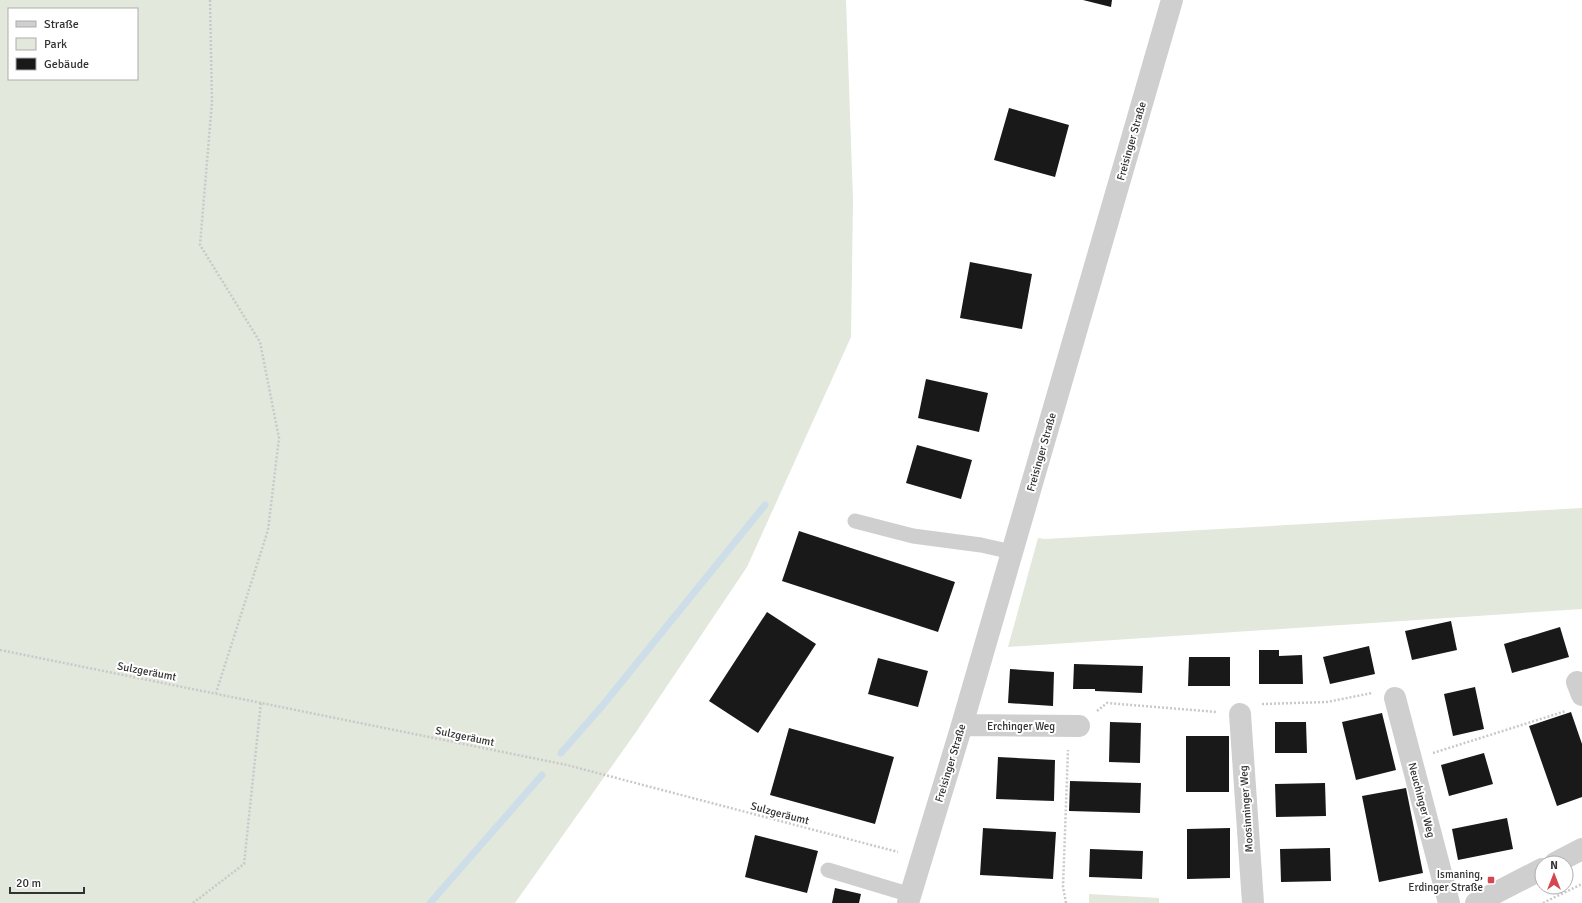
<svg xmlns="http://www.w3.org/2000/svg" width="1582" height="903" font-family="Signika,sans-serif">
	<rect width="100%" height="100%" fill="#fff"/>
	<path fill="#e2e8dc" fill-rule="evenodd" d="M0,0H846L853,200L851,337L747,567L636,732L515,903H0ZM9,9H137V79H9Z
		M1582,508V609L1008,647L1038,538L1045,539Z
		M1089,894L1159,898V903H1089Z"/>
	<g fill="none" stroke-linecap="round" stroke-linejoin="round">
		<path stroke="#cddee8" stroke-width="7" d="M561,753L603,705L765,505
			M430,903L542,775"/>
	</g>
	<path fill="#191919" d="M1083,0H1112L1111,7Z
		M1009,108L1069,125L1055,177L994,160Z
		M970,262L1032,274L1022,329L960,318Z
		M926,379L988,393L979,432L918,418Z
		M917,445L972,460L961,499L906,483Z
		M799,531L955,582L938,632L782,581Z
		M767,612L816,644L758,733L709,701Z
		M1451,621L1457,650L1412,660L1405,631Z
		M1560,627L1569,657L1512,673L1504,644Z
		M1369,646L1375,674L1330,684L1323,657Z
		M1259,650H1279V656L1302,655L1303,684H1259Z
		M1189,657H1230V686H1188Z
		M878,658L928,671L918,707L868,694Z
		M1074,664L1143,666L1142,693L1095,691V689H1073Z
		M1010,669L1054,672L1053,706L1008,703Z
		M1475,687L1484,729L1453,736L1444,694Z
		M1571,712L1582,744V797L1557,806L1529,726Z
		M1382,713L1396,770L1356,780L1342,722Z
		M1110,722L1141,723L1140,763L1109,762Z
		M1275,722H1306L1307,753H1275Z
		M789,728L894,757L875,824L770,795Z
		M1186,736H1229V792H1186Z
		M1484,753L1493,784L1449,796L1441,765Z
		M998,757L1055,760L1054,801L996,799Z
		M1070,781L1141,783L1140,813L1069,811Z
		M1325,783L1326,816L1276,817L1275,784Z
		M1406,788L1423,873L1379,882L1362,796Z
		M1507,818L1513,849L1458,860L1452,829Z
		M983,828L1056,832L1053,879L980,875Z
		M1230,828V878L1187,879V829Z
		M755,835L818,851L807,893L745,877Z
		M1330,848L1331,881L1281,882L1280,849Z
		M1090,849L1143,851L1142,879L1089,877Z
		M835,888L861,894L859,903H832Z"/>
	<g fill="none" stroke-linecap="round" stroke-linejoin="round">
		<path stroke="#c9c9c9" stroke-width="2.5" stroke-dasharray="2 2" stroke-linecap="butt" d="M210,0L212,102L200,245L260,342L279,438L268,530L216,693
			M0,650L567,765L898,852
			M1262,704L1327,702L1372,693
			M1097,711L1107,703L1217,712
			M1433,753L1566,711
			M193,903L244,864L261,702
			M1066,903L1063,887L1068,750
			M1543,903L1582,884"/>
		<path stroke="#cfcfcf" stroke-width="15" d="M855,521L913,536L981,545L1012,552
			M828,870L911,895"/>
		<path stroke="#cfcfcf" stroke-width="22" d="M1577,682L1582,695
			M1395,698L1449,903
			M1240,714L1253,903
			M962,725L1079,726
			M1555,863L1582,849
			M908,903L962,725L1172,0
			M1476,903L1542,869"/>
	</g>
	<rect fill="#d54750" stroke="#fff" stroke-width="1.5" x="1487" y="876" width="8" height="8" rx="2"/>
	<g text-anchor="middle" stroke-width="4" stroke-linejoin="round" paint-order="stroke">
		<g font-size="11" fill="#323232" stroke="#fff">
			<text transform="translate(1131 141) rotate(-74)" y="4">Freisinger Straße</text>
			<text transform="translate(1041 452) rotate(-74)" y="4">Freisinger Straße</text>
			<text transform="translate(147 671) rotate(11)" y="4">Sulzgeräumt</text>
			<text x="1021" y="730">Erchinger Weg</text>
			<text transform="translate(465 736) rotate(12)" y="4">Sulzgeräumt</text>
			<text transform="translate(950 763) rotate(-73)" y="4">Freisinger Straße</text>
			<text transform="translate(1422 800) rotate(75)" y="4">Neuchinger Weg</text>
			<text transform="translate(1246 809) rotate(-94)" y="4">Moosinninger Weg</text>
			<text transform="translate(780 813) rotate(15)" y="4">Sulzgeräumt</text>
		</g>
		<g font-size="11" fill="#323232" stroke="#fff" text-anchor="end">
			<text x="1483" y="878">Ismaning,<tspan x="1483" dy="13">Erdinger Straße</tspan></text>
		</g>
	</g>
	<rect x="8" y="8" width="130" height="72" fill="#ffffff" stroke="#adadad"/>
	<rect x="16" y="21" width="20" height="6" fill="#cfcfcf" stroke="#adadad"/>
	<text x="44" y="28" font-size="12" fill="#323232">Straße</text>
	<rect x="16" y="38" width="20" height="12" fill="#e2e8dc" stroke="#adadad"/>
	<text x="44" y="48" font-size="12" fill="#323232">Park</text>
	<rect x="16" y="58" width="20" height="12" fill="#191919" stroke="#adadad"/>
	<text x="44" y="68" font-size="12" fill="#323232">Gebäude</text>
	<g transform="translate(1554 875)"><circle r="19" fill="#ffffff" stroke="#adadad"/>
	<path d="M0-3L7 15L0 10L-7 15Z" fill="#d54750"/>
	<text y="-6" font-size="11" font-weight="bold" text-anchor="middle" fill="#323232">N</text>
	</g>
	<path d="M10 887v6h74v-6" fill="none" stroke="#323232" stroke-width="2"/>
	<text x="16" y="887" font-size="12" fill="#323232" stroke="#ffffff" stroke-width="3" paint-order="stroke">20 m</text>
</svg>
